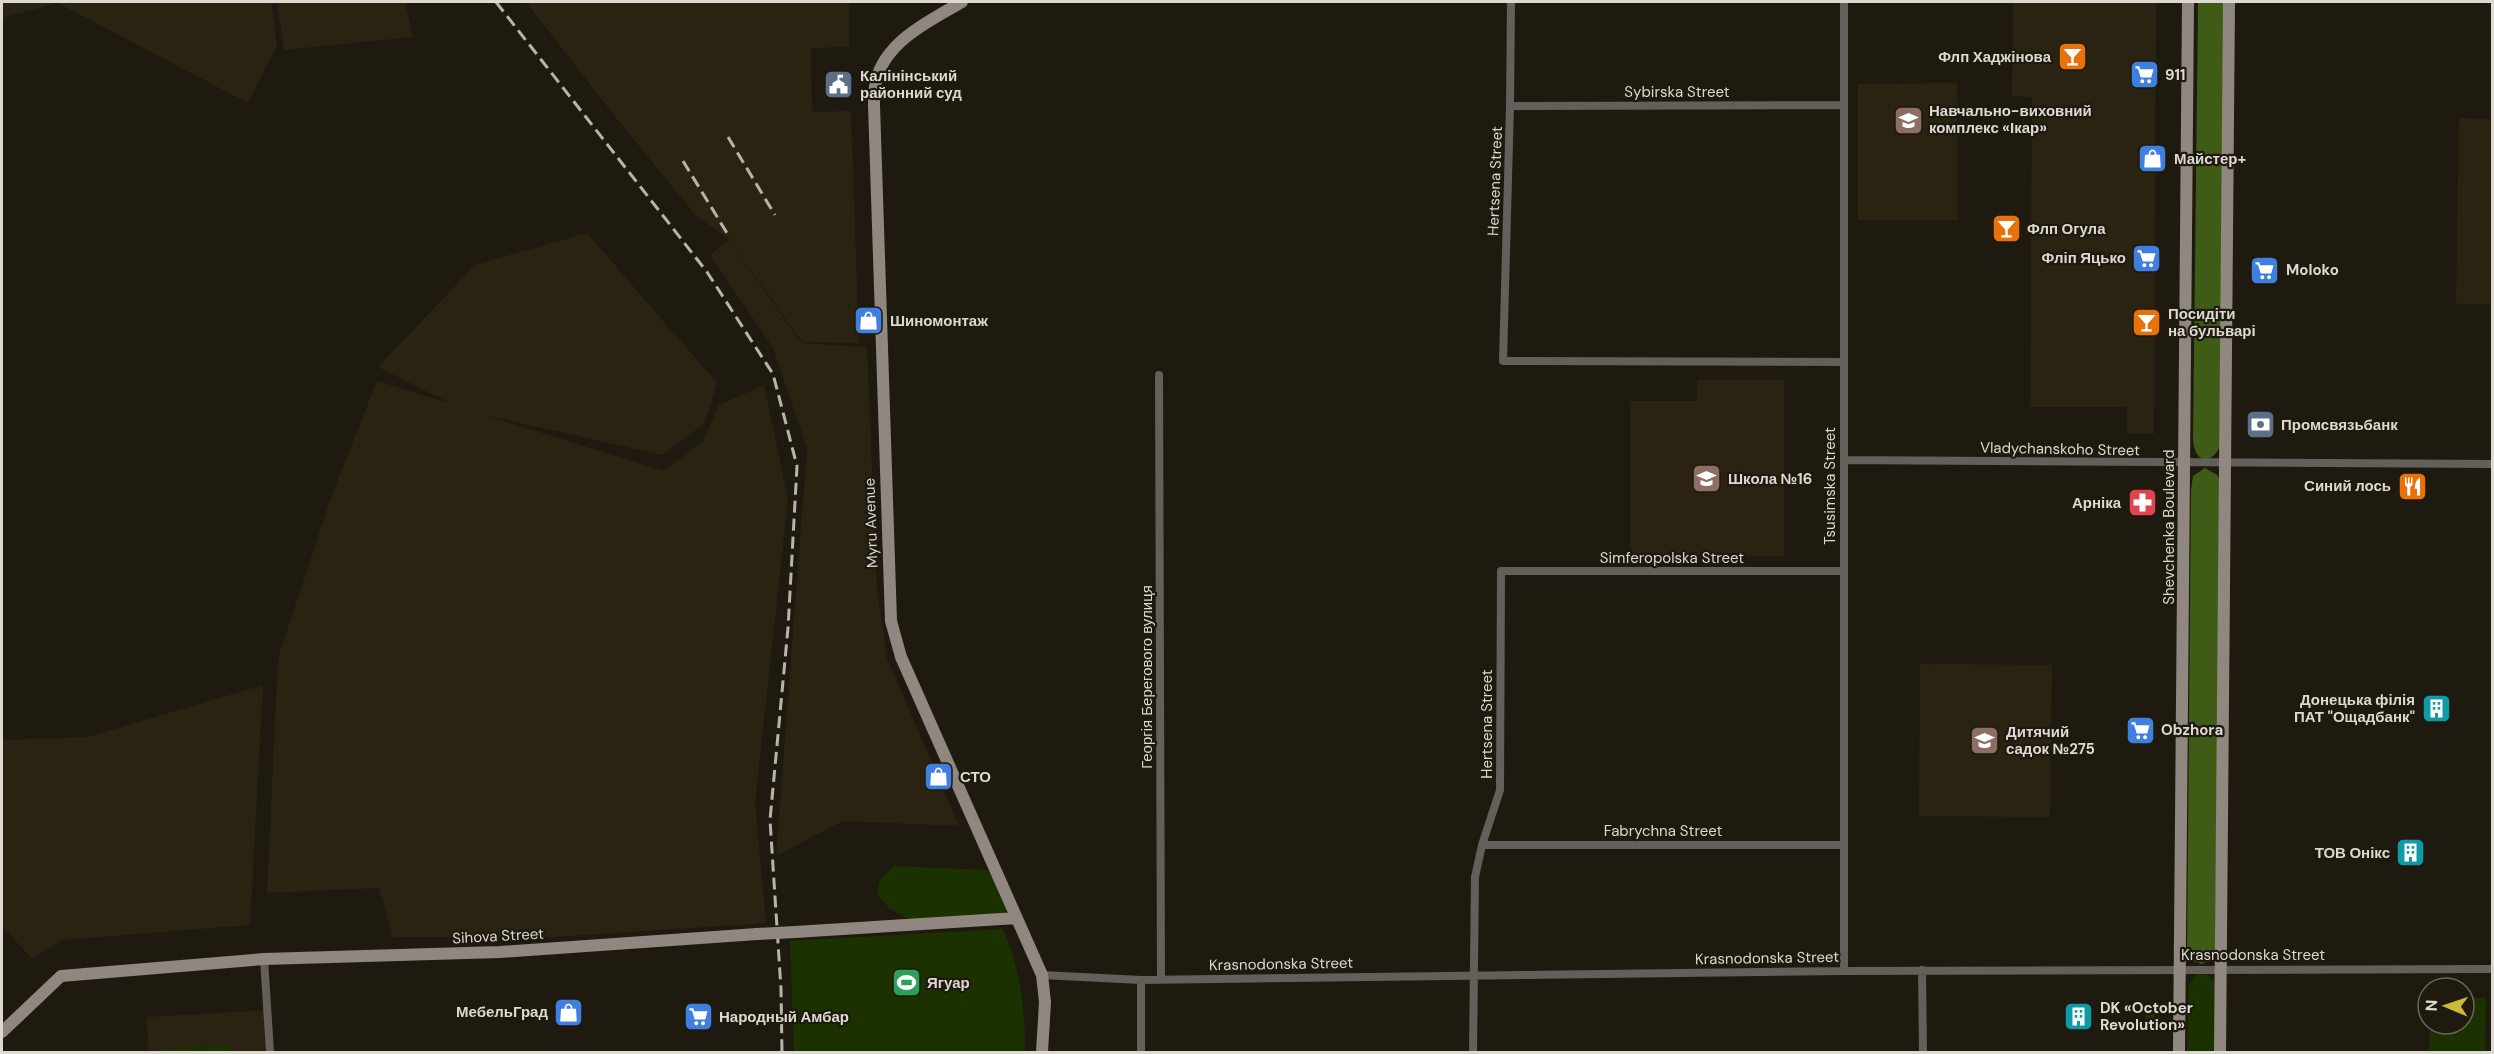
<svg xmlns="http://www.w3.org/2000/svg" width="2494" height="1054" font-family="'DM Sans',sans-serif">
	<rect width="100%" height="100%" fill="#1f1a0f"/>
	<path fill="#2a2311" d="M2,2H271L277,46L248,103L58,3L2,18Z
		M277,2H405L413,37L284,50Z
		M526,2H849V47L811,48L812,112L851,111L859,343L802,342L728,238L696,216L614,115Z
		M2013,2H2156L2154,434H2127V407H2030L2032,97L2012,96Z
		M1957,83L1958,220H1858V84Z
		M2459,118L2492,119V304H2456Z
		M587,233L717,383L705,423L662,455L485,415L664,471L703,441L719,405L764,385L788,499L755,803L766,923L554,937H393L379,888L267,893L278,658L331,497L377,381L452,404L378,367L475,265Z
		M729,240L801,343L867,347L877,589L887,658L959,826L843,821L776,856L807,448L773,348L710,255Z
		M1697,380H1784V556H1630V401H1697Z
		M1920,664L2052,665L2050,817L1919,816Z
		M263,685L250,925L62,940L32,959L2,926V740L88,737Z
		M267,1010L270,1052H148L147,1017Z"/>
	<path fill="#1c3100" d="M894,866L986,870L996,880L1007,908L1000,919L918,924L889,908L877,894L880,880Z
		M1003,929C1021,970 1025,1008 1025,1052H794L790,941Z
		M2198,974L2207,975L2215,981V1052H2187L2189,984Z
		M2464,998H2486L2485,1052H2429L2430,1024H2464Z
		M2146,1006H2155L2154,1024H2146Z
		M230,1045V1052H160L159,1050Z"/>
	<path fill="#3e5c16" d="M2198,2H2226L2221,444C2212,466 2195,464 2193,440Z
		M2205,468L2217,475L2221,482L2215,950L2213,958L2202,964C2192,962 2188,957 2187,947L2191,490L2193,476Z"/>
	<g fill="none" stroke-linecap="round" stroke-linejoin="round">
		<path stroke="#655f5b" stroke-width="8" d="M1511,2L1510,106L1503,361L1844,362
			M1510,106L1844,105
			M1159,375L1161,979
			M1844,460L2492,464
			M1482,845H1844
			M264,959L270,1052
			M1922,970L1923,1052
			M1844,971V2
			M1042,975L1141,980L1844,971L2492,969
			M1141,980V1052
			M1473,1052L1475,877L1482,845L1500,790L1501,571H1844"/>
		<path stroke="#908780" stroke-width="12" d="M962,2C930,20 885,42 876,81C874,89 874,97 874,105L891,621L901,657L1042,975L1045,1002L1042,1052
			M795,932L1017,918
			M2,1032L61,976L264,959L500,952L757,934
			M2179,1052L2188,2
			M2220,1052L2229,2"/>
		<path stroke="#b8b4ac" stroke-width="3" stroke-dasharray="12 6" stroke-linecap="butt" d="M496,2L707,272L773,374L797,466L788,628L770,820L781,989L782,1052
			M728,137L775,215
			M683,161L727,233"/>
		<path stroke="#908780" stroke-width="12" d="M757,934L795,932"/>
	</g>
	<defs>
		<symbol id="bar-square" viewBox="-11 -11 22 22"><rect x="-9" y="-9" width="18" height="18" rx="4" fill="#e8710a" stroke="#1f1a0f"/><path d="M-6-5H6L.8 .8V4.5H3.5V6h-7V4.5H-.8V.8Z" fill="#fff"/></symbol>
		<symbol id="supermarket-square" viewBox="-11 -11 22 22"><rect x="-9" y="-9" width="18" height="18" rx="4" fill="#3f7fe0" stroke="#1f1a0f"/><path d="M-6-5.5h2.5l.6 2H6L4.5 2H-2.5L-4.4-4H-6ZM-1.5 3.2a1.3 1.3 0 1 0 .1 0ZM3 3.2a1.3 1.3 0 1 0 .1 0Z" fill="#fff"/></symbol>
		<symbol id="civic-square" viewBox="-11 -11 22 22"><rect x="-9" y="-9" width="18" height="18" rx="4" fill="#5c6f8a" stroke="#1f1a0f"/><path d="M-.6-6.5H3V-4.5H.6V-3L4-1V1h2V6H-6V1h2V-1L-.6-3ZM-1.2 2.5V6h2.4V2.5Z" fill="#fff"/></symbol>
		<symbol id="school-square" viewBox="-11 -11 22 22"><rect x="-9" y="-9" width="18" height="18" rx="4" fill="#8d6e63" stroke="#1f1a0f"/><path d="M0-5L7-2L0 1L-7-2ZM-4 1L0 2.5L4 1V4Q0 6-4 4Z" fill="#fff"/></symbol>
		<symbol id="shop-square" viewBox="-11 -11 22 22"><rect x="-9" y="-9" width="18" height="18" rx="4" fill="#3f7fe0" stroke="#1f1a0f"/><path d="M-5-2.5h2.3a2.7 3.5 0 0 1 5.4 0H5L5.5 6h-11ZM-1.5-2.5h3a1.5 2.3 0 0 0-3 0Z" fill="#fff"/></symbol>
		<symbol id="bank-square" viewBox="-11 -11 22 22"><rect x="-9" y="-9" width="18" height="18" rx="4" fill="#5c6f8a" stroke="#1f1a0f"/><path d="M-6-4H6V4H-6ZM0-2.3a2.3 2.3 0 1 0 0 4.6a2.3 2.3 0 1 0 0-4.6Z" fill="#fff"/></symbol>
		<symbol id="restaurant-square" viewBox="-11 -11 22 22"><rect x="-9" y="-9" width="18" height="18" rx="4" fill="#e8710a" stroke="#1f1a0f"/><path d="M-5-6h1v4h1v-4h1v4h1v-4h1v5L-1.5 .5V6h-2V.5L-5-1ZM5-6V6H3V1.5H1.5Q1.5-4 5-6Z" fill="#fff"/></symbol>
		<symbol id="pharmacy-square" viewBox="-11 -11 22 22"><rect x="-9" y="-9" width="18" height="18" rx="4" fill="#e0444e" stroke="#1f1a0f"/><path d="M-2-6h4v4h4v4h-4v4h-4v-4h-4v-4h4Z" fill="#fff"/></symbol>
		<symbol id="building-square" viewBox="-11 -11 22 22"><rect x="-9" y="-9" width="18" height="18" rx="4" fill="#0f9aa8" stroke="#1f1a0f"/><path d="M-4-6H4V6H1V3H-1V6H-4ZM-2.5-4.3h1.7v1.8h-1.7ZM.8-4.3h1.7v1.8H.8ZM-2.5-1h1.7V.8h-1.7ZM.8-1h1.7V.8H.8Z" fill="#fff"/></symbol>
		<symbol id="stadium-square" viewBox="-11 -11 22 22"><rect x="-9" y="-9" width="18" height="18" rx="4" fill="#2e9e5b" stroke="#1f1a0f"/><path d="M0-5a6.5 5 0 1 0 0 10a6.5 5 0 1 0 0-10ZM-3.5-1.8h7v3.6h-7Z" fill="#fff"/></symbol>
	</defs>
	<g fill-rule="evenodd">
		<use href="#bar-square" x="2056" y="40" width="33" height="33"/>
		<use href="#supermarket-square" x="2128" y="58" width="33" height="33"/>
		<use href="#civic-square" x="822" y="68" width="33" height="33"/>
		<use href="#school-square" x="1892" y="104" width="33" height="33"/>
		<use href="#shop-square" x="2136" y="142" width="33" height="33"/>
		<use href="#bar-square" x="1990" y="212" width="33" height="33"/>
		<use href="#supermarket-square" x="2130" y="242" width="33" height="33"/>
		<use href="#supermarket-square" x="2248" y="254" width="33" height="33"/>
		<use href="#shop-square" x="852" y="304" width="33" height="33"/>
		<use href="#bar-square" x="2130" y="306" width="33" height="33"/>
		<use href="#bank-square" x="2244" y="408" width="33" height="33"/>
		<use href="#school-square" x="1690" y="462" width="33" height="33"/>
		<use href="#restaurant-square" x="2396" y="470" width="33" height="33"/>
		<use href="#pharmacy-square" x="2126" y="486" width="33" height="33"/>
		<use href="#building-square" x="2420" y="692" width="33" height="33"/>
		<use href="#supermarket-square" x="2124" y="714" width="33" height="33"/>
		<use href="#school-square" x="1968" y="724" width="33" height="33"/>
		<use href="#shop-square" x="922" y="760" width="33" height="33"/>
		<use href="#building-square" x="2394" y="836" width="33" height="33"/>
		<use href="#stadium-square" x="890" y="966" width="33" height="33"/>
		<use href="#shop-square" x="552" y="996" width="33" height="33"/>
		<use href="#supermarket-square" x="682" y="1000" width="33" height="33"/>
		<use href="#building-square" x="2062" y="1000" width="33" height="33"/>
	</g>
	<g text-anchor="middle" stroke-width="4.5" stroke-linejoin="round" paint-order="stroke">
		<g font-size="15" font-weight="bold" fill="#dcd9d1" stroke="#1f1a0f" text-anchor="start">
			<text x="2051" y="62" text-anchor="end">Флп Хаджінова</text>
			<text x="2165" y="80">911</text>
			<text x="860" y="81">Калінінський<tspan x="860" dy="17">районний суд</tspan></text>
			<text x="1929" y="116">Навчально-виховний<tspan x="1929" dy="17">комплекс «Ікар»</tspan></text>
			<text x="2174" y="164">Майстер+</text>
			<text x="2027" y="234">Флп Огула</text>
			<text x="2126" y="263" text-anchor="end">Фліп Яцько</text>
			<text x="2286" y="275">Moloko</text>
			<text x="2168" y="319">Посидіти<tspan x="2168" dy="17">на бульварі</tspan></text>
			<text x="890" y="326">Шиномонтаж</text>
			<text x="2281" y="430">Промсвязьбанк</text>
			<text x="1728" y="484">Школа №16</text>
			<text x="2391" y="491" text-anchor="end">Синий лось</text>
			<text x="2121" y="508" text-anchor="end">Арніка</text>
			<text x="2415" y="705" text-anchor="end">Донецька філія<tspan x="2415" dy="17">ПАТ "Ощадбанк"</tspan></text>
			<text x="2161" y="735">Obzhora</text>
			<text x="2006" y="737">Дитячий<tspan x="2006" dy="17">садок №275</tspan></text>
			<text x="960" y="782">СТО</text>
			<text x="2390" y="858" text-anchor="end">ТОВ Онікс</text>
			<text x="927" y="988">Ягуар</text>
			<text x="2100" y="1013">DK «October<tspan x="2100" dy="17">Revolution»</tspan></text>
			<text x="548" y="1017" text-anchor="end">МебельГрад</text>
			<text x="719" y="1022">Народный Амбар</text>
		</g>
		<g font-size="15" fill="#dcd9d1" stroke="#1f1a0f">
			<text x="1677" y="97">Sybirska Street</text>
			<text transform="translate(1495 181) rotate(-88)" y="5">Hertsena Street</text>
			<text transform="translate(2060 449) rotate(1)" y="5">Vladychanskoho Street</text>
			<text transform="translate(1830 486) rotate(-90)" y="5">Tsusimska Street</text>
			<text transform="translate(871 523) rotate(-92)" y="5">Myru Avenue</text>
			<text transform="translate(2169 527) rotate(-90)" y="5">Shevchenka Boulevard</text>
			<text x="1672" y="563">Simferopolska Street</text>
			<text transform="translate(1147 677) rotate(-90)" y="5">Георгія Берегового вулиця</text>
			<text transform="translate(1487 724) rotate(-90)" y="5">Hertsena Street</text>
			<text x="1663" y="836">Fabrychna Street</text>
			<text transform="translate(498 936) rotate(-3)" y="5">Sihova Street</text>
			<text x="2253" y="960">Krasnodonska Street</text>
			<text transform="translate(1767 958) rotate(-1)" y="5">Krasnodonska Street</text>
			<text transform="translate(1281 964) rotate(-1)" y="5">Krasnodonska Street</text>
		</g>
	</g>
	<rect width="2494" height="1054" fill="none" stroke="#dcd9d1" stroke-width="6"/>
	<g transform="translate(2446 1006) rotate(272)"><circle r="28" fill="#1f1a0f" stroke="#6b665d" stroke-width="1.5"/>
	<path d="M0-4.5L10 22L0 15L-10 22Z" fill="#c8bb3b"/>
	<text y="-9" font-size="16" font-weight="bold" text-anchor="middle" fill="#dcd9d1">N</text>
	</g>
</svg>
